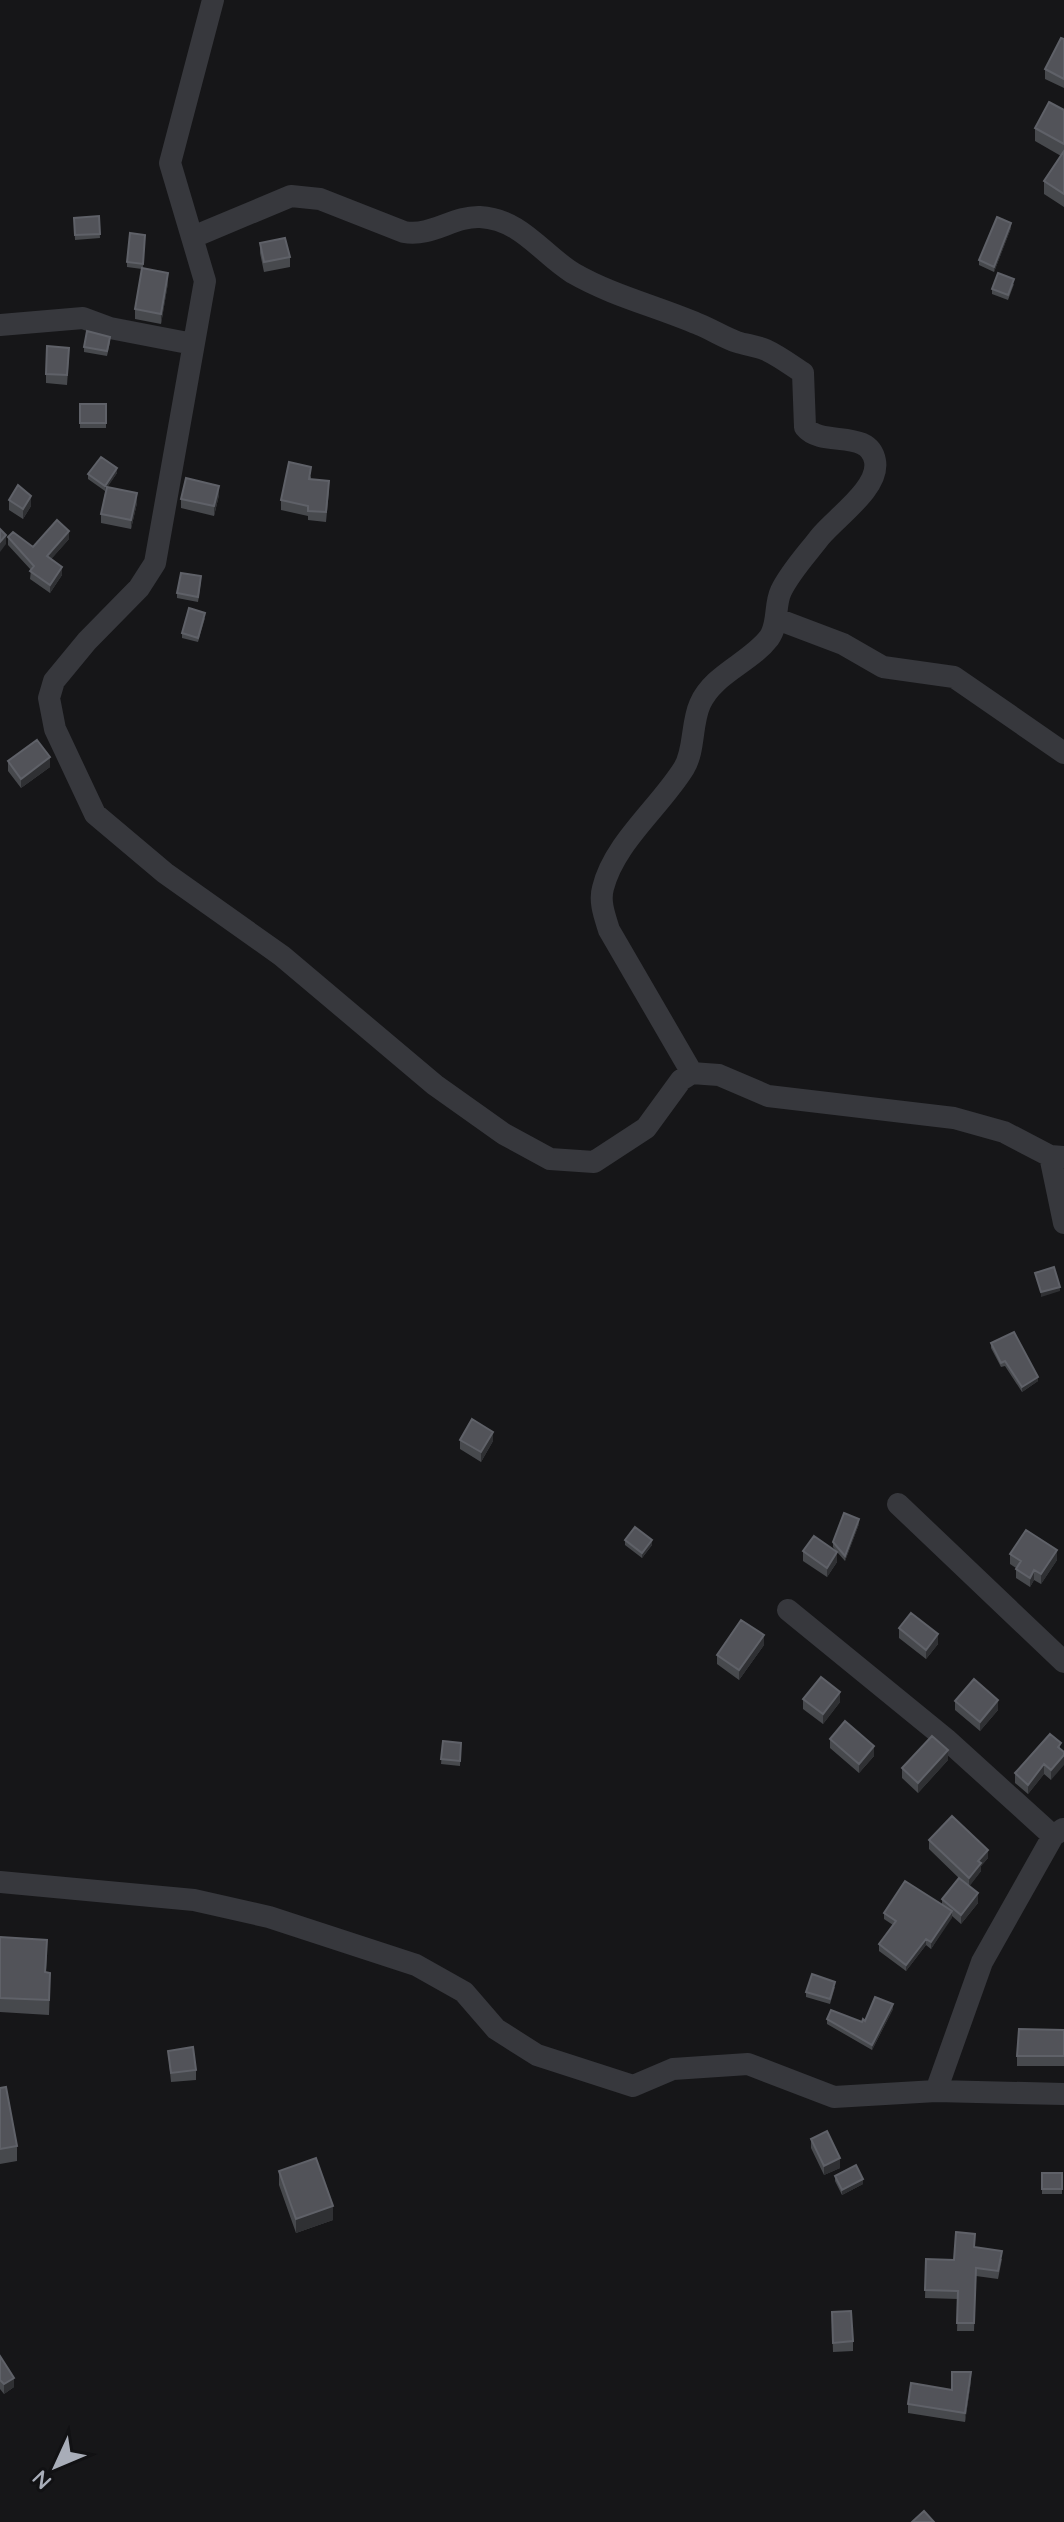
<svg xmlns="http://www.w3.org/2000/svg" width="1064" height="2522" font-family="Quicksand,sans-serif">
	<rect width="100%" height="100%" fill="#161618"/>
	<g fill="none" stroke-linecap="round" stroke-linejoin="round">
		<path stroke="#37383d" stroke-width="22" d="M213,0L170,163L205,281L155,563L139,588L87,641L54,681L49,698L55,729L95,814L165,873L282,956L435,1085L504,1134L550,1159L594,1162L646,1128L681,1080L692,1073L705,1074L719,1075L768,1096L954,1118L1004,1132L1050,1156L1064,1157
			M193,237L291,196L320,199L404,232C432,237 453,216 480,217C521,219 542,254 573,273C613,296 656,306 698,324C711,329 723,337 737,342C746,345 757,346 766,350C779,356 791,365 803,373L805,427C822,448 869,428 875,461C880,488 835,518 820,537C807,554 790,572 781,591C774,606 779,624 769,638C750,663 713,674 700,704C691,724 695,750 684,768C660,807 614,843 603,888C599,902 605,917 609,930L692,1073
			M0,325L83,318L110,328L193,344
			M777,619L843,644L883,667L954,677L1064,753
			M1050,1156L1064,1223
			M898,1504L1064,1662
			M788,1610L946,1739L1053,1836
			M0,1882L194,1900L269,1917L416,1965L464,1992L496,2029L537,2055L633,2086L673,2069L748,2064L834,2097L936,2091L1064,2094
			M936,2091L982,1962L1053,1836L1063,1829"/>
	</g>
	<path fill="#47494d" d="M1064,39V88L1045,79V69Z
		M1064,110V207L1044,194V181L1061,156L1035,141V128Z
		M99,216L100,238L75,240L74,218Z
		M1011,228L994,272L979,265V260Z
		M145,235L143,268L168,283L161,324L135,319V309L142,269L127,267V262Z
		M260,243L290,257V267L264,272L260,253Z
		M1014,284L1008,300L992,294V289Z
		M110,342L107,356L84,352V347Z
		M69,357L67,385L46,383V374Z
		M80,404H106V428H80Z
		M117,473L107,487L137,503L131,529L101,523V514L106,488L105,491L88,479V474Z
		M311,476V479L329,490L326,522L308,520V516L281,510V500Z
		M219,495L214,516L181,508V499Z
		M9,500L31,506L23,519L9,510Z
		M8,537L33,547L69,539L51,559L62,575L50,593L30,579L31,570L8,545Z
		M201,581L198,602L177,598V593Z
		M205,618L198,642L182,638V633Z
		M8,761L50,767L21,788L8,771Z
		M991,1343L1038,1381L1022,1392L1005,1366L1001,1367L991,1348Z
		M460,1440L493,1441L481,1462L460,1449Z
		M859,1524L845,1561L837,1552V1562L827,1577L803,1561V1551H836L833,1547V1542Z
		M625,1540L652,1545L642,1558L625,1545Z
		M1010,1554L1057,1560L1041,1584L1034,1580L1030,1587L1016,1578V1568L1010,1564Z
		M899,1628L938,1644L926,1659L899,1638Z
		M764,1645L739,1680L717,1664V1655Z
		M803,1699L840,1702L823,1724L803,1709Z
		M955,1701L998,1710L980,1731L955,1710Z
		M830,1739L874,1756L859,1773L830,1748Z
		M443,1741L461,1743L460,1766L441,1764Z
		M1061,1743L1051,1780L1044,1774L1028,1794L1015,1783V1773Z
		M948,1760L918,1793L902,1778V1768Z
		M929,1840L988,1858L981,1866V1871L969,1886L978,1903L961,1924L952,1916L931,1949L926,1945L906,1971L879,1951V1944L893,1925L884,1919V1913L942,1905V1899L965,1884L929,1849Z
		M0,1937L47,1954L46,1972L50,1987L49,2015L0,2012Z
		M835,1987L830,2004L806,1997V1992Z
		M893,2009L872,2050L827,2024V2019L862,2022Z
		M1064,2030V2066H1017V2056Z
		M168,2051L196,2070V2080L171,2082Z
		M0,2088L17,2146V2161L0,2164Z
		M811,2139L840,2168L824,2175L811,2148Z
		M279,2171L333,2220L296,2233L279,2185Z
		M1042,2173H1062V2194H1042Z
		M835,2176L863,2184L842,2195L835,2181Z
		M974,2247L1002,2259L998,2279L976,2276L974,2331H957L958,2299L925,2298L926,2259L954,2260Z
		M832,2322L853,2341V2351L833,2352Z
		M0,2356L14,2387L4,2394L0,2389Z
		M971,2381L965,2422L908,2413V2404L952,2390Z"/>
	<path fill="#2f3033" d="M1011,223V228L994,272V267Z
		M168,273V283L161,324V314Z
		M117,468V473L105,491V486Z
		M219,486V495L214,516V506Z
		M137,493V503L131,529V520Z
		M31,496V506L23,519V509Z
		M69,531V539L47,564V556Z
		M6,535V544L0,552V542Z
		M62,567V575L50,593V585Z
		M50,757V767L21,788V779Z
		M1060,1287V1291L1041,1297V1292Z
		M1038,1377V1381L1022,1392V1387Z
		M493,1432V1441L481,1462V1452Z
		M859,1519V1524L845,1561V1556Z
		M652,1540V1545L642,1558V1553Z
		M1057,1550V1560L1041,1584V1574Z
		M837,1552V1562L827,1577V1568Z
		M1034,1570V1580L1030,1587V1578Z
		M938,1634V1644L926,1659V1650Z
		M764,1635V1645L739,1680V1670Z
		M840,1692V1702L823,1724V1714Z
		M998,1700V1710L980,1731V1722Z
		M874,1746V1756L859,1773V1764Z
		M948,1750V1760L918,1793V1783Z
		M1064,1755V1765L1051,1780V1770Z
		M1044,1764V1774L1028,1794V1785Z
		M988,1850V1858L981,1866V1871L969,1887V1878L978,1861Z
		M978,1893V1903L961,1924V1915Z
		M952,1911V1918L931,1949V1942Z
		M926,1939V1945L906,1971V1965Z
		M893,2004V2009L872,2050V2045Z
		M840,2158V2168L824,2175V2166Z
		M863,2179V2184L842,2195V2190Z
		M333,2206V2220L296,2233V2219Z
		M971,2372V2381L965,2422V2413Z
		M14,2378V2387L4,2394V2384Z"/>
	<path fill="#525359" stroke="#5f6168" stroke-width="2" d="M1061,38L1064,39V79L1045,69Z
		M1049,102L1064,110V144L1035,128Z
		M1064,151V194L1044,181Z
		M99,216L100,234L75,235L74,218Z
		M997,217L1011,223L994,267L979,260Z
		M130,233L145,235L143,264L127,262Z
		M285,238L290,257L264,262L260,243Z
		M142,268L168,273L161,314L135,309Z
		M998,273L1014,279L1008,295L992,289Z
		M87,331L110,337L107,351L84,347Z
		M47,346L69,348L67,375L46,374Z
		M80,404H106V423H80Z
		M101,457L117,468L105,486L88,474Z
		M289,462L311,467L309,479L329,481L326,512L308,511V506L281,500Z
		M186,478L219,486L214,506L181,499Z
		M18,485L31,496L23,509L9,500Z
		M107,487L137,493L131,520L101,514Z
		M57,520L69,531L47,556L62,567L50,585L30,571L34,566L8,537L13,532L33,547Z
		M0,529L6,535L0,542Z
		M181,573L201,576L198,597L177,593Z
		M189,608L205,613L198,638L182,633Z
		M37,740L50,757L21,779L8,761Z
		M1054,1267L1060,1287L1041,1292L1035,1273Z
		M1014,1332L1038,1377L1022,1387L1005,1361L1001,1363L991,1343Z
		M472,1419L493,1432L481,1452L460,1440Z
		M844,1513L859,1519L845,1556L833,1542Z
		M635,1527L652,1540L642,1553L625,1540Z
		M1026,1530L1057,1550L1041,1574L1034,1570L1030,1578L1016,1569L1021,1561L1010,1554Z
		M814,1536L837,1552L827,1568L803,1551Z
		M911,1613L938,1634L926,1650L899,1628Z
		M741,1620L764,1635L739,1670L717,1655Z
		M821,1677L840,1692L823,1714L803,1699Z
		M974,1679L998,1700L980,1722L955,1701Z
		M845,1721L874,1746L859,1764L830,1739Z
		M1050,1734L1061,1743L1058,1747L1064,1752V1755L1051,1770L1044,1764L1028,1785L1015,1773Z
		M932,1736L948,1750L918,1783L902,1768Z
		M443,1741L461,1743L460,1761L441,1759Z
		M952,1816L988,1850L978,1861L981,1863L969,1878L929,1840Z
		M959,1878L978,1893L961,1915L942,1899Z
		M905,1881L952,1911L931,1942L926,1939L906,1965L879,1944L896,1921L884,1913Z
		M0,1937L47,1940L45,1972L50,1973L49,2000L0,1998Z
		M812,1974L835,1982L830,1999L806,1992Z
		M875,1997L893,2004L872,2045L827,2019L831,2010L862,2022L863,2019L865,2021Z
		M1019,2029L1064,2030V2056H1017Z
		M193,2047L196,2070L171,2073L168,2051Z
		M6,2087L17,2146L0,2149V2088Z
		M827,2131L840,2158L824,2166L811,2139Z
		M316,2158L333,2206L296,2219L279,2171Z
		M856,2165L863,2179L842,2190L835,2176Z
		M1042,2173H1062V2189H1042Z
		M956,2232L975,2234L974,2247L1002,2251L998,2271L976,2268L974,2323H957L958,2291L925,2290L926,2259L954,2260Z
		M851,2311L853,2341L833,2343L832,2312Z
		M0,2356L14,2378L4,2384L0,2380Z
		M952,2372H971L965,2413L908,2404L911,2383L952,2390Z
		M924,2511L934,2522H912Z"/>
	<g transform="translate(56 2466) rotate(226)" stroke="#111113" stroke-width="6" paint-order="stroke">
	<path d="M0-6L14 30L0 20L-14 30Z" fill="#a8adb8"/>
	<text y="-12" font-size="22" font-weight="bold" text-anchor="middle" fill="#a8adb8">N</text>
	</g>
</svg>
